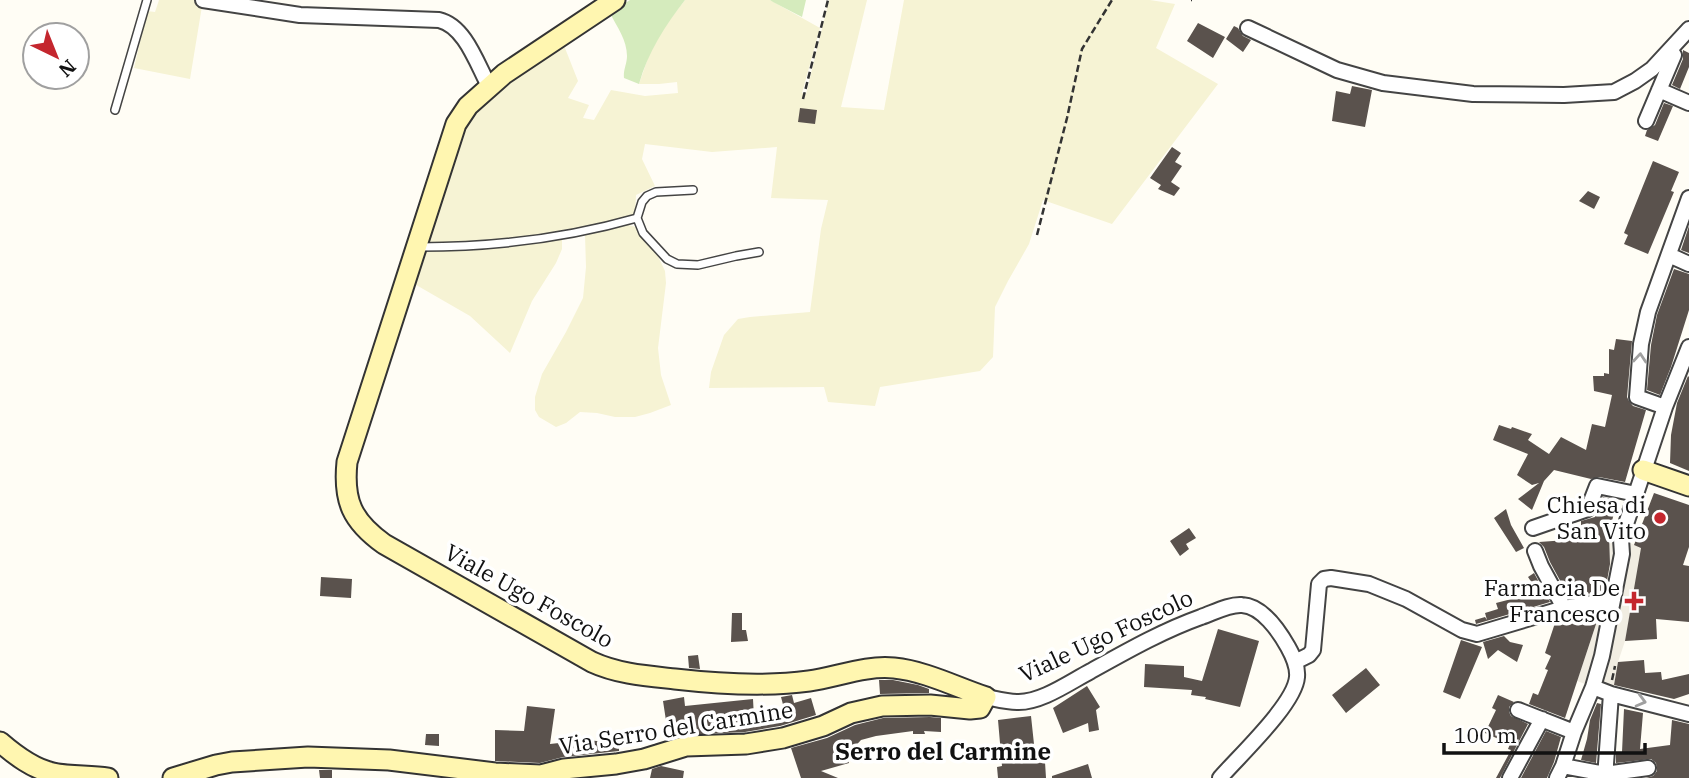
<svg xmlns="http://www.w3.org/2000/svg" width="1689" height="778" font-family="'IBM Plex Serif',serif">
	<rect width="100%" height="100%" fill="#fffdf5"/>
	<path fill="#f6f3d4" d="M159,0H203L190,79L134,68L147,11L155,12Z
		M685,0H770L820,28L802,93L806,94L829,0H867L841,107L884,110L904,0H1150L1175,4L1156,48L1218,84L1112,224L1043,200L1029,244L1008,281L995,307L993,357L980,371L880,387L875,406L828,402L824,387L709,388L711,372L724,335L738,319L750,317L810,312L821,229L828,200L771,198L777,147L712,152L645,144L642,159L655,186L636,195L635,215L626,219L556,234L447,245H422L460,126L499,86L563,43L578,81L568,98L589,105L583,118L594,120L611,90L645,96L678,93L677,82L659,84H639L649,55L664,27Z
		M624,224L636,227L654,248L665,271L666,283L658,348L661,375L671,405L650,413L635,417H615L597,413L580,412L566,423L556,427L539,417L535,410V397L542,374L566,332L583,298L586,267L585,235L610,227Z
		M562,236V249L556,263L532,301L510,353L470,316L411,282L421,248Z"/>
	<path fill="#d5ebbd" d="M630,0H685C665,26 648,52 639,84L624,78C623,70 627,64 627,56C627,40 617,27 610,13Z
		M770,0H806L802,17L773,2Z"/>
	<path fill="#f1ede2" d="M1621,539L1642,548L1625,641L1618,662L1614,685L1593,687L1577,681L1602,607L1610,566L1609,544Z"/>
	<path fill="#5a524d" d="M1198,23L1225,37L1213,58L1187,41Z
		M1234,26L1238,28L1243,36L1251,40L1243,52L1226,39Z
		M1683,50L1689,53V67L1680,89L1672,85L1683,59Z
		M1352,86L1372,90L1365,127L1332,121L1336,91L1350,94Z
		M1664,103L1673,106L1658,141L1645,136L1647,130L1655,125Z
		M800,108L817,110L815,124L798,122Z
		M1172,147L1181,153L1175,162L1182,166L1171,182L1180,188L1174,196L1158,189L1161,185L1150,178Z
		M1653,161L1679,172L1671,191L1674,192L1648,254L1624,244L1628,235L1624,233Z
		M1588,191L1600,197L1594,209L1579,201Z
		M1689,226V253L1681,250Z
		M1674,269L1689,274V310L1671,367L1660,395L1647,390L1651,345L1657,315Z
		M1616,339L1632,341L1627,397L1629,401L1633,406L1646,410L1625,482L1599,477L1591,479L1554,470L1544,481L1532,510L1518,499L1539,483L1532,485L1517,475L1528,454L1493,440L1499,425L1511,429L1512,427L1532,434L1528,440L1549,454L1561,437L1586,450L1592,424L1605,427L1612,395L1594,391L1593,376H1604V373L1609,374V349L1614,350Z
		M1688,376L1689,377V471L1670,463L1671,435L1677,403Z
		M1654,493L1689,505V547L1683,565L1689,566V622L1656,619L1657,639L1625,641L1641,548L1634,545Z
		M1603,497L1617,500L1609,534L1610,564L1605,592L1569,597L1550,562L1544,547L1539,542L1581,539V521L1595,517Z
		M1506,509L1511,525L1524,548L1516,552L1494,518Z
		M1189,528L1196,538L1186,544L1189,549L1180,556L1170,541Z
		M1534,573L1550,602L1476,624L1475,620L1485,617L1487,620L1485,613L1498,609L1496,603L1538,592L1528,577Z
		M321,577L352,579L351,598L320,596Z
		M1600,612L1565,718L1529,704L1533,693L1538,695L1548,670L1545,669L1551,656L1545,653L1556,620Z
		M732,613H742V630H746L748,641L731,642Z
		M1218,629L1259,641L1240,707L1205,699L1206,697L1191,695L1192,690L1144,687L1145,664L1184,666V677L1202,681Z
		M1504,636L1510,642L1523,645L1517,662L1498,650L1488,659L1483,642Z
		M1461,640L1482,647L1460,699L1443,692Z
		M698,655L700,669L689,668L688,656Z
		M1644,660L1645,673L1661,672L1662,680L1689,674V694L1674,699L1614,685L1618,662Z
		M1366,668L1380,685L1346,713L1332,695Z
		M879,680H893L918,685L929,689V693L880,694Z
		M1087,686L1100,707L1096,710L1099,730L1089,732L1088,723L1063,733L1053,708Z
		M792,695L794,703L811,698L816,715L780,726L745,732L680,735L679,725L667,727L663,701L684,697L685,706L753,699L754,718L785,712L781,697Z
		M1498,695L1514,702L1509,707V712L1511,716L1528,724L1500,778H1496L1511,750L1508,749L1510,744L1485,733L1496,710L1492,708Z
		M1597,703L1601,704L1596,763L1581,760L1587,739L1590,720Z
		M527,706L555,709L550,744L586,740L608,742L619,745V751L563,757L540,763L495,761V730L524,731Z
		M1624,709L1643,713L1640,749L1670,745L1672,720L1689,724V778H1646L1653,776L1657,771L1656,763L1651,759L1616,763V753L1622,752Z
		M1031,716L1036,763L1045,762L1046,778H998L997,767L1002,766L998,720Z
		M930,717L941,718V732L924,731L925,734H913V731L876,736L861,740L847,755L849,763L821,771L838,778H801L791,748L827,738L855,725L883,718Z
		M1546,731L1561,737L1554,762L1547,778H1521Z
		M426,734H439V746L425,745Z
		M1088,764L1092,778H1052V776Z
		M661,766L684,771L683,778H650L652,769Z
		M319,770H332V778H320Z"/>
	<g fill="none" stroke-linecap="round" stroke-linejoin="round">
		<defs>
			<path id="lane" d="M115,110L147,0
				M693,190L656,192L647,196L642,202L637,218L643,233L667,259L677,264L698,265L736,256L759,252
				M420,247C492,247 567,238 637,218"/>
			<path id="street" d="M203,0L300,15L439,20C465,26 477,64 489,86
				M1248,28L1337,70L1383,83L1473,94L1564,95L1614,92L1635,81L1652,69L1689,29
				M1659,90L1689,103
				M1646,121L1674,55
				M1669,255L1689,264
				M1665,407L1637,397L1641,344L1648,312L1689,198
				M1533,528L1588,509L1597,486L1636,494
				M1535,551L1541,566L1564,608
				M1295,662L1309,655L1313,650L1319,584L1324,579L1331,578L1369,584L1406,599L1462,630L1477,634L1564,608L1613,600
				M1593,687L1611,694L1689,714
				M986,697C996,699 1007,702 1017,702C1041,703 1070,682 1091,671C1127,651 1162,631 1201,617C1213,613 1229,604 1242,605C1262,606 1279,631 1288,647C1293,656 1298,666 1297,677C1295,704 1239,756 1220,778
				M1518,710L1574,732
				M1563,766L1605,774L1648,768
				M1510,778L1542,719
				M1557,778L1563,766L1574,732L1593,687L1602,656L1622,554L1621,539L1665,407L1689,347
				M1605,778L1611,694"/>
			<path id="secondary" d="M1643,470L1689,486
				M0,742C15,755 33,769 53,773C71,777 90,775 108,778
				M173,778L216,765L232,762L308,757L389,760L495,773L541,775L564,769L616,764L644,759L686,746L746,744L783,738L823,726L851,713L882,706L930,705L970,709L980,708L986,697C956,687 925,671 894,668C866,665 837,677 809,681C765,687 719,684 675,679C647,676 618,674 592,662L384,544C352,521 343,501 347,462L456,124L468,106L504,74L615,0"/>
		</defs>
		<use href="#lane" stroke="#444" stroke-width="10"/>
		<use href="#street" stroke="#444" stroke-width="18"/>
		<use href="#secondary" stroke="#333" stroke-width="23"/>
		<path stroke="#333" stroke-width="2.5" stroke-dasharray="7 3.5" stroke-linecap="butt" d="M1191,0H1192
			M803,99L828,0
			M1037,235L1067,118L1082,49L1112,0
			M1578,537H1599
			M1612,680L1615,666"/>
		<use href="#lane" stroke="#fff" stroke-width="7"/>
		<use href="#street" stroke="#fff" stroke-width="14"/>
		<use href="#secondary" stroke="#fff6b0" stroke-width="19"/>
	</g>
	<defs><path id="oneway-chevron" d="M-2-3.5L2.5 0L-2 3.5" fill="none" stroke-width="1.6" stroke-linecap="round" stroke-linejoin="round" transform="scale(1.75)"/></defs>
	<g stroke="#a0a0a0">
		<use href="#oneway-chevron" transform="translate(1640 358) rotate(-85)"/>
		<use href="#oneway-chevron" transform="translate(1641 701) rotate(15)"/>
	</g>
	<g fill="#c4262e" stroke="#fff" stroke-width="2.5">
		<circle cx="1660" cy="518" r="7"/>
		<path d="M1630.5 590.5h7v7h7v7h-7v7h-7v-7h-7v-7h7z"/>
	</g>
	<g text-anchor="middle" stroke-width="7" stroke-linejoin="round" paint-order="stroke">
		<g font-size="23" fill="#111" stroke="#fff" text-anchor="end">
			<text x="1646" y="513">Chiesa di<tspan x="1646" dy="26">San Vito</tspan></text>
			<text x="1620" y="596">Farmacia De<tspan x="1620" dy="26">Francesco</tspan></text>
		</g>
		<g font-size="23" fill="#111" stroke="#fff">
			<text transform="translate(529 596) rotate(29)" y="8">Viale Ugo Foscolo</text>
			<text transform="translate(1106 636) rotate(-25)" y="8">Viale Ugo Foscolo</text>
			<text transform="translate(676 728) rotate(-9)" y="8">Via Serro del Carmine</text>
		</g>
		<g font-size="24" font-weight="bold" fill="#111" stroke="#fff">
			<text x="943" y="760">Serro del Carmine</text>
		</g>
	</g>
	<g transform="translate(56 56) rotate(137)"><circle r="33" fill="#ffffff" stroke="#a0a0a0" stroke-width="2"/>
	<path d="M0-5L12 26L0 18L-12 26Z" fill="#c4262e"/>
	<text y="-10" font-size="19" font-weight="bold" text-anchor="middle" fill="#111111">N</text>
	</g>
	<path d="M1444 743v10h201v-10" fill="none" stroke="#111111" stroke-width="3.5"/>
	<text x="1454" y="743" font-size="21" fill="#111111" stroke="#ffffff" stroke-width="5" paint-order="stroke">100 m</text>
</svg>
